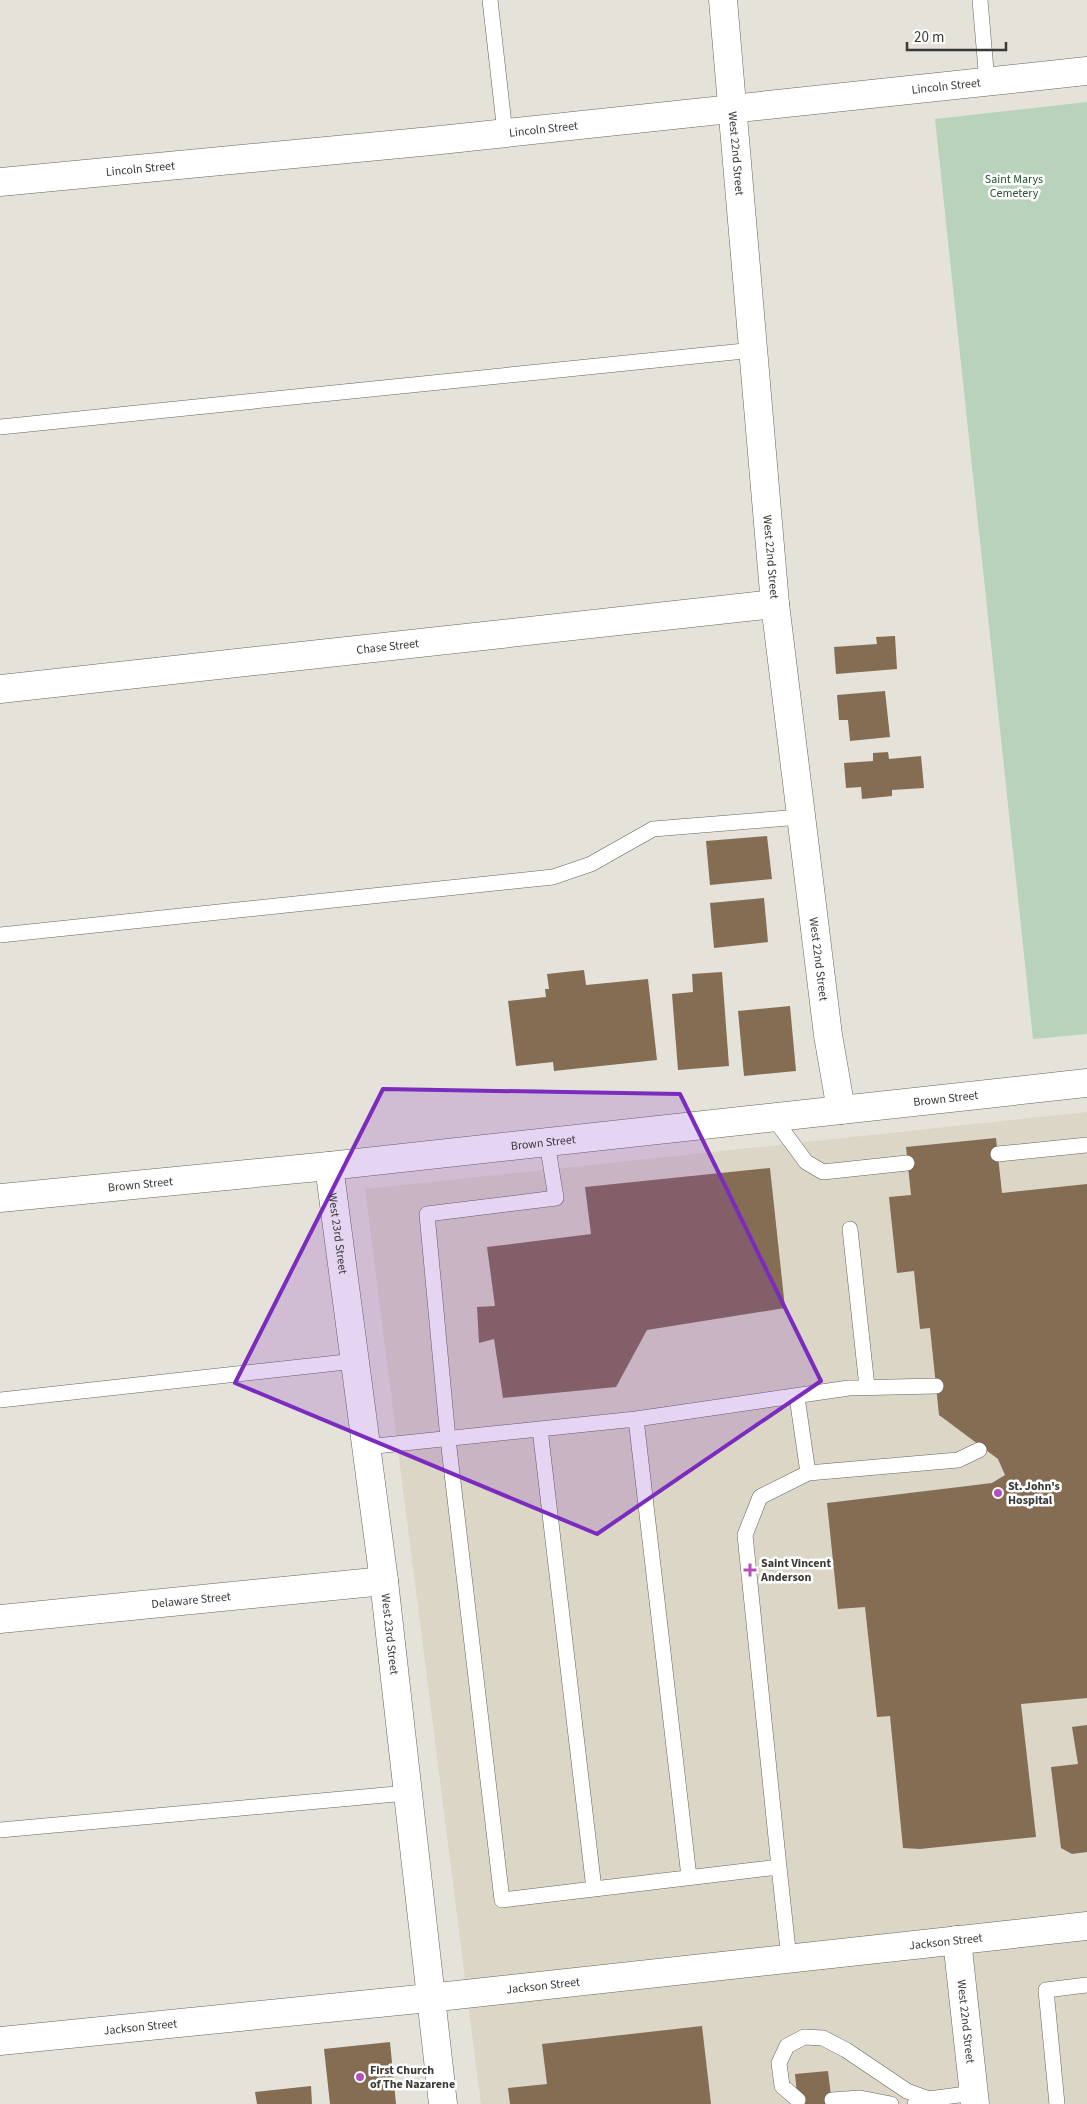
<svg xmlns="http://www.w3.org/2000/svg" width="1087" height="2104" font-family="'Source Sans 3',sans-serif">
	<rect width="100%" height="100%" fill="#e5e2d9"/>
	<path fill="#dbd6c5" d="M1087,1112V2104H481L365,1189Z"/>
	<path fill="#b9d2bc" d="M1087,102V1034L1033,1039L935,119Z"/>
	<path fill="#856d54" d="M895,636L897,669L836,674L834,647L877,644L876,637Z
		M885,691L890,737L850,741L848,720H839L837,695Z
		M888,752L889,759L921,756L924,788L892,790V796L862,799L861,787L846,788L844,763L873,761V753Z
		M767,836L772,879L710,885L706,841Z
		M764,898L768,942L714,948L710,903Z
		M584,970L586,985L648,979L657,1060L554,1071L553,1062L516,1066L508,1001L546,997L545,989H549L547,974Z
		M722,972L729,1066L678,1070L672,994L693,992L692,974Z
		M790,1006L796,1071L744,1076L738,1011Z
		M996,1138L1002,1193L1087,1184V1698L1021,1704L1036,1837L920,1849L903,1848L890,1716L877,1717L865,1607L838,1609L827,1503L992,1483L1005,1475L998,1459L939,1415L930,1328L920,1329L914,1271L897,1273L889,1197L911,1195L906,1147Z
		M770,1168L785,1308L647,1330L616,1387L503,1398L494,1339L479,1343L477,1307L495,1306L487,1247L591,1234L585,1187Z
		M1087,1725V1852L1072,1854L1061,1848L1051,1767L1078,1764L1072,1727Z
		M702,2026L711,2104H510L508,2088L547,2084L542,2044Z
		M390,2042L396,2104H330L324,2049Z
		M828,2071L832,2104H798L795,2074Z
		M311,2086L312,2104H257L255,2092Z"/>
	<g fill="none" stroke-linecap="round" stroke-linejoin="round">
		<defs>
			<path id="service" d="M490,0L505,133
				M980,0L987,82
				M0,427L754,350
				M0,935L553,877L591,864L653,829L800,817
				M772,1116L806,1162L823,1172L907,1163
				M998,1154L1087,1145
				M850,1229L867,1387
				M0,1400L355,1361
				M636,1419L689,1877
				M540,1429L594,1889L502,1900L448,1439L427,1214L556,1198L547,1142
				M366,1447L636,1419L849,1388L936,1386
				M808,1473L958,1460L979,1450
				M0,1830L407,1793
				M779,1867L745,1535L760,1497L808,1473L797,1397
				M594,1889L779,1867L789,1959
				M929,2099L974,2093
				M798,2100L782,2086L779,2063L787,2046L804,2037L823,2038L846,2050L907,2091L929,2099L915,2104
				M832,2100L860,2098L891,2104
				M1057,2104L1046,1990L1087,1985"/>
			<g id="minor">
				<path id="s1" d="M0,182L431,141L1087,71"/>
				<path id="s2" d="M0,689L775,604"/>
				<path id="s3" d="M0,1619L384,1581"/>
				<path id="s4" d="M957,1940L975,2104"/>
				<path id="s5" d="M0,2041L429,1998L1087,1926"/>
			</g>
			<g id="tertiary">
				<path id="s6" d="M723,0L775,604L828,1035L841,1110"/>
				<path id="s7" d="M329,1166L384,1581L443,2104"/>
				<path id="s8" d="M0,1198L329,1166L1087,1083"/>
			</g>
		</defs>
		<use href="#service" stroke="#66645b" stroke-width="16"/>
		<use href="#minor" stroke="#66645b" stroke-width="29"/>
		<use href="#tertiary" stroke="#66645b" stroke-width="29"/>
		<use href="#service" stroke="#fff" stroke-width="15"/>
		<use href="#minor" stroke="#fff" stroke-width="28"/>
		<use href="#tertiary" stroke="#fff" stroke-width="28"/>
	</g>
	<path fill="#7b2cbf" fill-opacity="0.2" stroke="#7b2cbf" stroke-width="4" stroke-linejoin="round" d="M383,1089L680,1094L821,1381L597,1534L235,1383Z"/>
	<g fill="#b451b8" stroke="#fff" stroke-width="2">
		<circle cx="998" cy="1493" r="5"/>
		<path d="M747.5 1562.5h5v5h5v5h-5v5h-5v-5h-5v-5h5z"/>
		<circle cx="360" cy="2077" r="5"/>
	</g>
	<g text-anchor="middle" stroke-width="5" stroke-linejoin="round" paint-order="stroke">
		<g font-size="12" fill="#3a3935" stroke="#fff">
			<text dy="4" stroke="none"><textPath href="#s1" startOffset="951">Lincoln Street</textPath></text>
			<text dy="4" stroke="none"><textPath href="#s1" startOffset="546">Lincoln Street</textPath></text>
			<text dy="4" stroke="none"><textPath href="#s6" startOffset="154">West 22nd Street</textPath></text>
			<text dy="4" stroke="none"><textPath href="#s1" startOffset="141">Lincoln Street</textPath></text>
			<text dy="4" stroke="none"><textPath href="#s6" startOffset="559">West 22nd Street</textPath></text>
			<text dy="4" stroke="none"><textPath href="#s2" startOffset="390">Chase Street</textPath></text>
			<text dy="4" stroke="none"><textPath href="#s6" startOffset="964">West 22nd Street</textPath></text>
			<text dy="4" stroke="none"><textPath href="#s8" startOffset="951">Brown Street</textPath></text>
			<text dy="4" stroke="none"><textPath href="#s8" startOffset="546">Brown Street</textPath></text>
			<text dy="4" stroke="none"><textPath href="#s8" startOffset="141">Brown Street</textPath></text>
			<text dy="4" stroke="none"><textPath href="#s7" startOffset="68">West 23rd Street</textPath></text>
			<text dy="4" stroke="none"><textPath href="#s3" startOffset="192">Delaware Street</textPath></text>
			<text dy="4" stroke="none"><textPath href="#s7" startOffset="472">West 23rd Street</textPath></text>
			<text dy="4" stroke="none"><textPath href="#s5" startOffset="951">Jackson Street</textPath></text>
			<text dy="4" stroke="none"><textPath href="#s5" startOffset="546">Jackson Street</textPath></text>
			<text dy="4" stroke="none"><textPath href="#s4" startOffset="82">West 22nd Street</textPath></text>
			<text dy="4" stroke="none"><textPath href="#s5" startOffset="141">Jackson Street</textPath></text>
		</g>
		<g font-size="12" fill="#24512e" stroke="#fff">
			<text x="1014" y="183">Saint Marys<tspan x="1014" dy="14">Cemetery</tspan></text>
		</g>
		<g font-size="12" font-weight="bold" fill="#3a3935" stroke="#fff" text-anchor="start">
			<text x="1008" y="1490">St. John's<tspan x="1008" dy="14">Hospital</tspan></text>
			<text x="761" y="1567">Saint Vincent<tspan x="761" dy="14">Anderson</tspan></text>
			<text x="370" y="2074">First Church<tspan x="370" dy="14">of The Nazarene</tspan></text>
		</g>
	</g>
	<path d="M907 42v8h99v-8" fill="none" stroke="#3a3935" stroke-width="2.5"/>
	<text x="914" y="42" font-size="15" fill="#3a3935" stroke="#ffffff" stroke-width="4" paint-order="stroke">20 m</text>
</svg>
